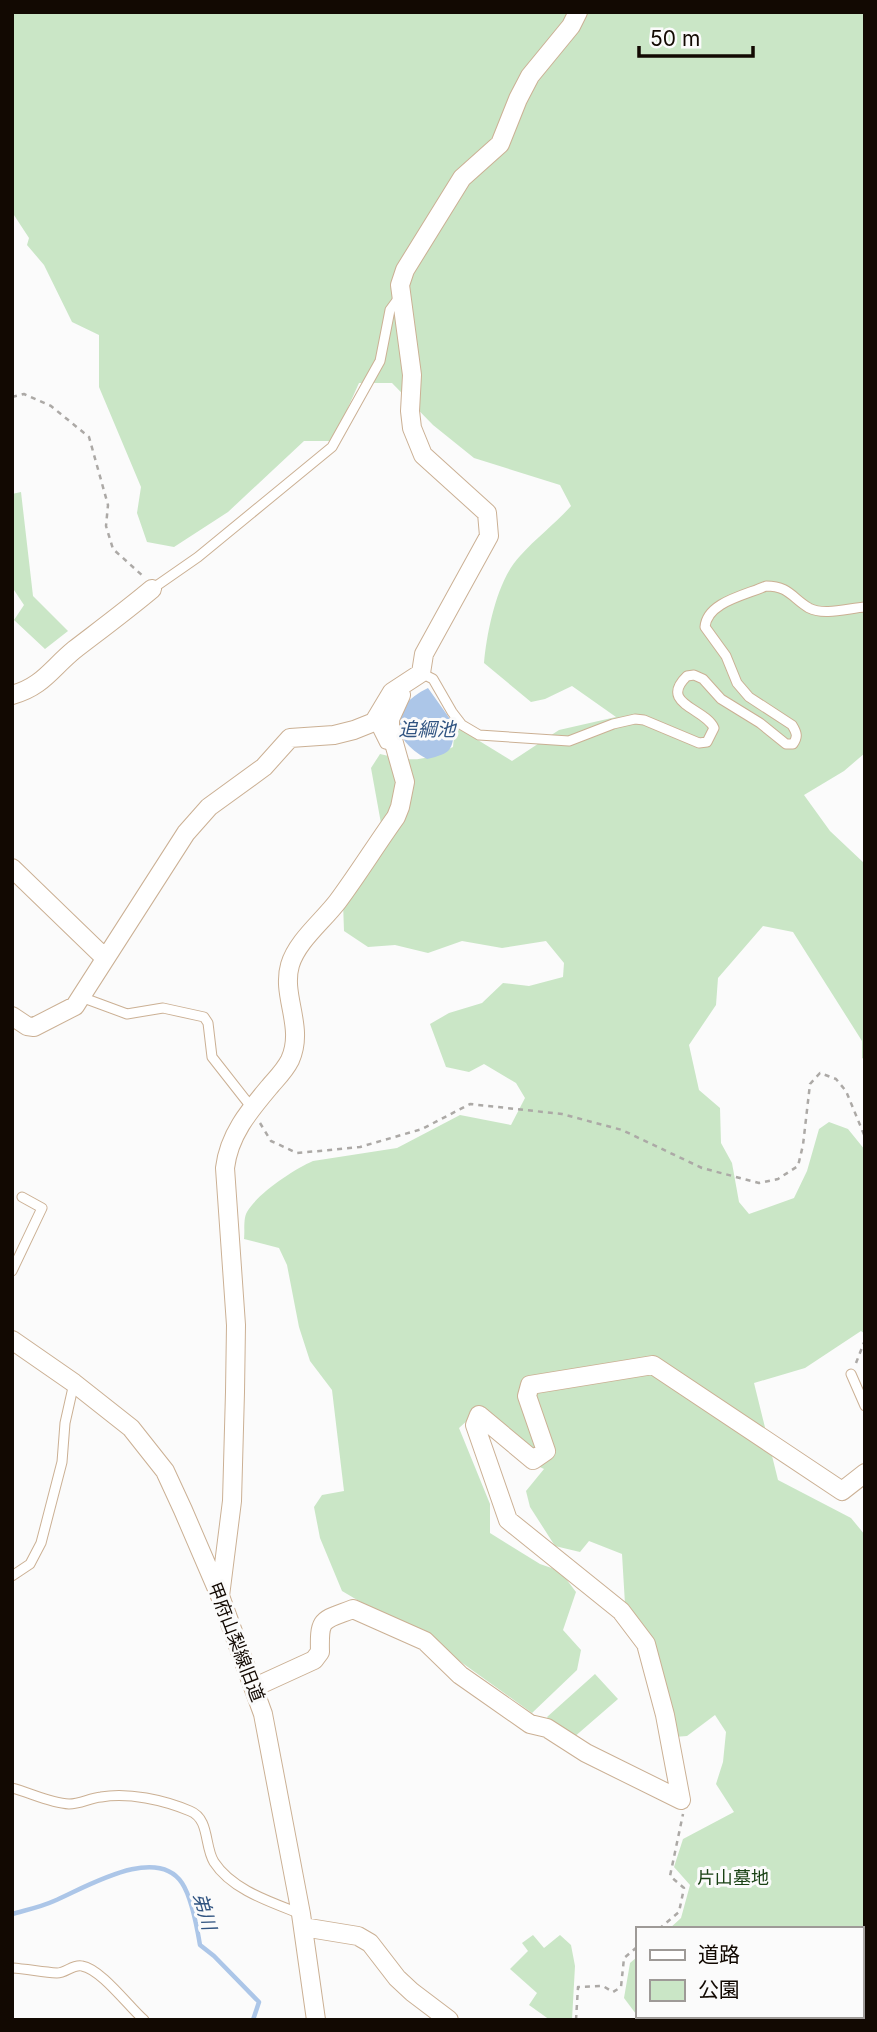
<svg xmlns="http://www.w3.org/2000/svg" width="877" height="2032" font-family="Inter,'Noto Sans JP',sans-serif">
	<rect width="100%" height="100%" fill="#fbfbfb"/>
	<path fill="#cae6c6" d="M12,12H865V753L844,771L804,795L830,831L865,864V1060L862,1058V1041L793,932L763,926L718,978L716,1005L689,1045L699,1090L720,1108L721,1143L732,1163L739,1202L749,1214L794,1198L807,1171L819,1129L829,1122L848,1129L865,1150V1334L861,1331L805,1368L754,1383L778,1480L851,1518L865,1535V2020H721L717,2016H861V1929H669L681,1918L690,1885L674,1867L683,1839L734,1812L716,1784L723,1762L726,1732L715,1715L687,1736L674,1737L625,1604L622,1554L589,1541L580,1552L555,1546L530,1507L526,1491L544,1469L507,1451L470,1418L459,1428L490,1504V1533L540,1564L560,1571L576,1592L563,1630L581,1650L577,1670L532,1713L426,1637L381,1614L342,1591L320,1538L314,1507L322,1495L344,1491L332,1390L310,1361L299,1327L287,1265L279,1248L244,1239C245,1231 243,1219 247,1212C257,1194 294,1169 313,1161L397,1148L460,1115L511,1125L525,1098L516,1083L484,1064L469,1072L446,1067L430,1024L449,1013L482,1003L503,983L529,986L563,977L564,963L546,941L502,948L462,941L428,953L395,945L368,947L344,931L343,902L384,840L371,768L380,754C415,762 421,762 453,747L455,726L512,761L559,730L616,717L572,686L545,699L531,702L484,663C487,631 497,580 520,556C536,538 555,524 571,506L560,485L474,458L433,425L392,383H359L333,441H304L228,512L174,547L147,542L137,513L141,487L99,387V335L72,322L44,265L27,245L29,238L12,212Z
		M21,492L33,596L68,631L45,649L14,620L24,605L12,587V494Z
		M595,1674L618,1699L573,1738L555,1727L547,1717Z
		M533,1935L544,1948L560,1935L571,1945L575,1966L572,2020H550L529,2005L537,1993L510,1969L528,1951L522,1943Z
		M637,1957V2012L636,2014L624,1998L630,1963Z"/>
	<path fill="#acc6e8" d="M428,688L455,726C452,751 452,753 427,759C389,738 387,708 428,688Z"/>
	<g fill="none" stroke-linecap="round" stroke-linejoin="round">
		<path stroke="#acc6e8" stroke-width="4.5" d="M12,1914C26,1910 41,1907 54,1901C85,1888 156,1844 182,1883C192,1898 197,1927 200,1945L214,1956L259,2002L253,2020"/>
		<defs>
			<path id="lane" d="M152,589L198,557L332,447L380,361L390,310L401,295
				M421,673L433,679L452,712L462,725L479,735L569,741L613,724L635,719L644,720L699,743L707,742L714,728C705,708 658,704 687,676L694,675L703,679L721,699L760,723L786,744H793C798,737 797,733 792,725L749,697L737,683L726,656L705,627C707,602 746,595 766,586C789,586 792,598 809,608C824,616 849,608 865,607
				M374,722L385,744L393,746
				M81,997L127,1014L163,1008L204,1017L208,1023L212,1057L252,1108
				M12,1271L42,1208L22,1197
				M851,1374L865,1406
				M12,1576L30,1564L41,1543L62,1462L65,1423L74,1383
				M12,1788C31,1793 50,1803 69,1804C80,1804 90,1798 101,1797C128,1792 164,1800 190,1811C210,1819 204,1846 214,1862C232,1890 271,1902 301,1914
				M12,1968C27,1969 42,1972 57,1973C66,1973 73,1964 82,1966C101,1969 129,2007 144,2020"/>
			<path id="street" d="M12,695C42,687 51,669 74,650C100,630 127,610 152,589
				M12,868L105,958
				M12,1016L27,1026L34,1027L75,1006L186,833L209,807L264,767L290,738L334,735L354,730L374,722L392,692L421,673L424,654L489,536L487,513L423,455L412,428L410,411L412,375L400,285L405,270L462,178L500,144L518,99L530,76L571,26L578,12
				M12,1340L74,1383L131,1428L165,1471L183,1510L220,1596L263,1714L301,1914L316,2020
				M220,1596L232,1501L235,1392L236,1325L225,1168C229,1134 250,1110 271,1085C278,1077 285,1070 290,1060C305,1027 281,996 290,965C297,941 323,921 338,901C358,874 376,845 396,817L400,807L405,782L390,729V719L401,695
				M255,1687L314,1660L320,1652C319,1617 322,1621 353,1609L425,1641L460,1675L530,1724L547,1728L586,1753L681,1800L665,1715L646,1644L621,1611L508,1520L475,1425L479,1415L533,1460L546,1451L527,1396L530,1385L653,1365L842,1491L865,1473
				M303,1927L358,1936L370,1943L397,1978L412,1992L449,2020"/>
		</defs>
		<use href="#lane" stroke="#cbb094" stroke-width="11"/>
		<use href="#street" stroke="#cbb094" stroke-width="20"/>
		<path stroke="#aca9a6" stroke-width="2.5" stroke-dasharray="5 5" stroke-linecap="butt" d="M12,397L24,394L51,406L89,437L108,505L106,526L113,549L144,577
			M260,1123L271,1141L297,1153L330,1150L360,1147L422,1129L470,1104L562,1114L622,1130L702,1168L759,1183L778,1179L798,1166L803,1145L810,1084L820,1073L836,1079L846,1091L865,1137
			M865,1312V1320
			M856,1363L865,1340
			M659,1929L679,1912L684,1888L670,1876L683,1814
			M576,2020L578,1987L603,1986L613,1992L621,1987L624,1958L637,1947"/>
		<use href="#lane" stroke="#fff" stroke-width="9"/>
		<use href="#street" stroke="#fff" stroke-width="18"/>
	</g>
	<g text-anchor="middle" stroke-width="6" stroke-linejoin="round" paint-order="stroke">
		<g font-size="18" fill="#120902" stroke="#fbfbfb">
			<text transform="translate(236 1642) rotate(69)" y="6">甲府山梨線旧道</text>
		</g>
		<g font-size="18" fill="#1a4215" stroke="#fbfbfb">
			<text x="733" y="1884">片山墓地</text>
		</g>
		<g font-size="19" font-style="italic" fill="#315481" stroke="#fbfbfb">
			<text x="427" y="736">追綱池</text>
			<text transform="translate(205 1911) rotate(74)" y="7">弟川</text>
		</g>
	</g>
	<rect width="877" height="2032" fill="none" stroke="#120902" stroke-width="28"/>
	<rect x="636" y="1927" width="228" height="91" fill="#fbfbfb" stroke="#9e9a97" stroke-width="2"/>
	<rect x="650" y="1950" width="35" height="10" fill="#ffffff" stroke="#9e9a97" stroke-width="2"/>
	<text x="698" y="1962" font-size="21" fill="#120902">道路</text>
	<rect x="650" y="1980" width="35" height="21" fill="#cae6c6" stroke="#9e9a97" stroke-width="2"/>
	<text x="698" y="1997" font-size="21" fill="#120902">公園</text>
	<path d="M639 46v10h114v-10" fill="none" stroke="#120902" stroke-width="3.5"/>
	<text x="650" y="46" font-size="21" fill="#120902" stroke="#fbfbfb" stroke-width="5" paint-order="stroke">50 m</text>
</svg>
